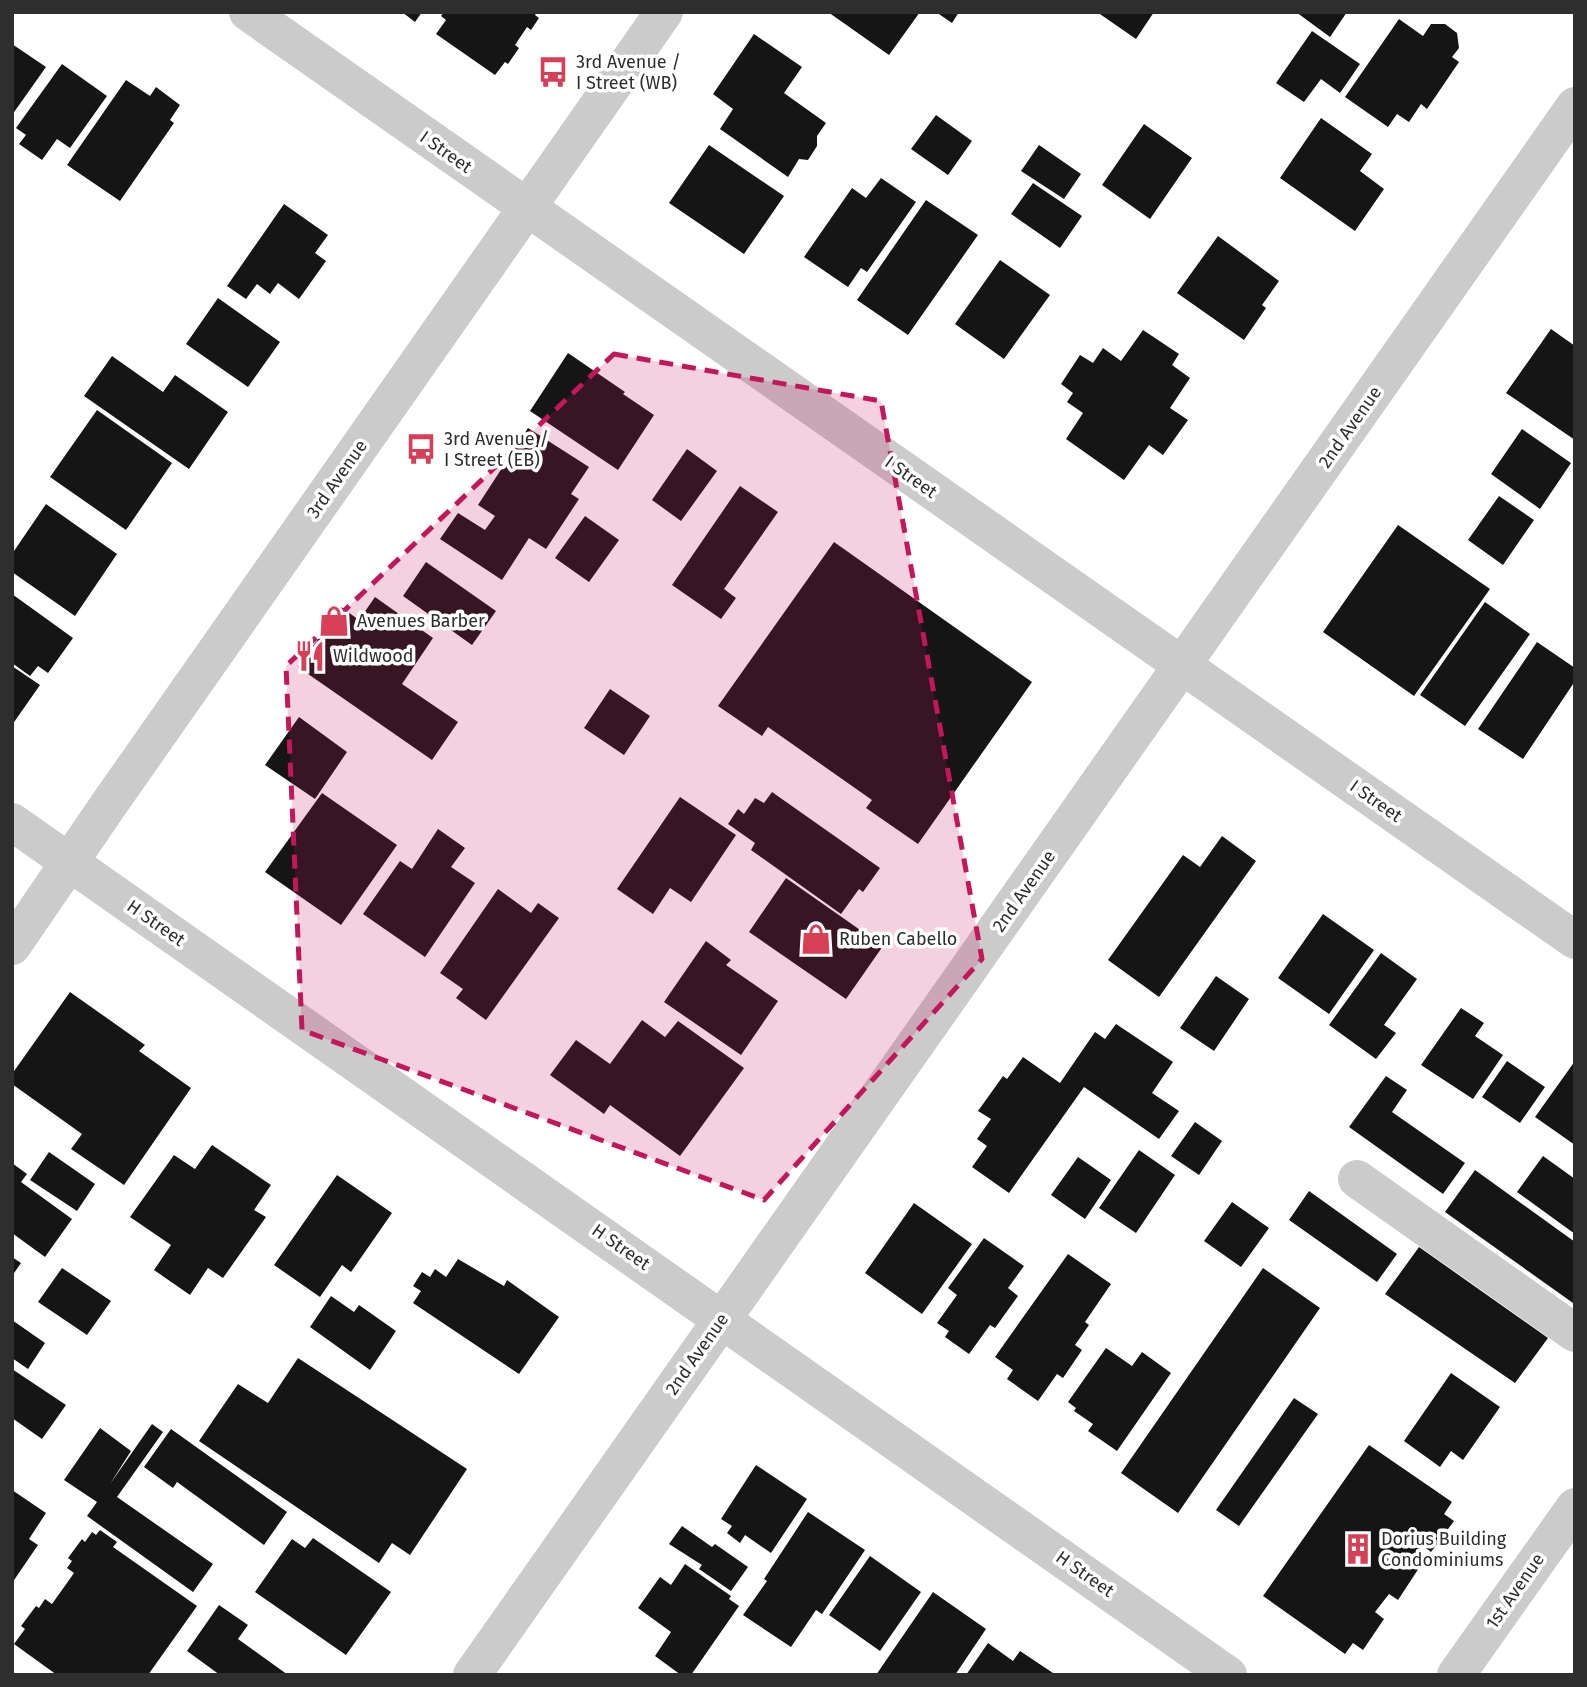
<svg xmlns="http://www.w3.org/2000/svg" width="1587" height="1687" font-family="'Fira Sans',sans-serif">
	<rect width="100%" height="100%" fill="#fff"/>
	<path fill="#151515" d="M402,12H422L415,22Z
		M444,12H537L535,15L539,18L531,30L527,27L515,45L519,48L508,64L505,62L495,75L436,34L446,20L441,16Z
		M828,12H920L889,55Z
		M936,12H959L952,23Z
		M1097,12H1154L1136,39Z
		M1296,12H1347L1330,37Z
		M1399,19L1423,36L1431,24H1445L1457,33L1459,48L1452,57L1459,62L1427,109L1421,104L1409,122L1397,114L1388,127L1345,97Z
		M1312,31L1360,64L1340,93L1321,79L1304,102L1276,83Z
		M754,34L802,67L784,93L826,123L817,136V146L808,160L799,159L788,177L720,129L733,109L713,94Z
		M12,44L46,67L12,115Z
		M62,64L107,96L70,148L57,139L42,160L19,144L26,135L16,128Z
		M126,80L150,96L156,87L180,105L170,120L174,123L120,201L67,165Z
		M936,115L972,141L948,175L911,149Z
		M1321,118L1372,154L1360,171L1384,189L1355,231L1280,178Z
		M1144,124L1192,158L1150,219L1102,185Z
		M709,145L784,196L744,254L669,203Z
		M1039,145L1081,174L1064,199L1021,171Z
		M881,178L916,202L867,272L861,268L848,287L804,257L852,188L866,198Z
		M1033,183L1082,216L1060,248L1011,214Z
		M926,200L978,235L908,335L857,300Z
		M284,204L328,235L315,253L326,261L299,299L278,283L270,294L257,284L246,299L227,286Z
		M1218,236L1279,281L1262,305L1266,308L1244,340L1177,293Z
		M1000,260L1050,295L1004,359L955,324Z
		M218,298L280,342L248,387L186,344Z
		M1551,329L1575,346V440L1506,393Z
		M1143,330L1179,354L1172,365L1190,378L1170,408L1188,420L1163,455L1149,445L1124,480L1066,439L1083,413L1067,402L1073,393L1061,384L1080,355L1093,363L1103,348L1121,361Z
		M568,353L625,392L623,394L654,415L618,470L530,411Z
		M112,356L163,392L175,375L228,412L189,469L84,396Z
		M97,410L172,463L126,530L50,477Z
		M528,428L589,467L571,494L579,499L546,549L529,538L502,580L440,539L458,513L485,530L495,516L478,505Z
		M1522,429L1571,463L1540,509L1491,474Z
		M687,449L717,471L681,521L652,500Z
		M740,486L778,512L724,589L736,598L721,619L672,585Z
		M1499,496L1534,520L1503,565L1468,540Z
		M46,504L117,554L75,616L12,572V554Z
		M585,516L619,540L589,582L555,558Z
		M1398,525L1490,589L1414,696L1323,632Z
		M834,542L1032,682L918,844L866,808L872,800L768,727L762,736L718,706Z
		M426,562L496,611L472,645L403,596Z
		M12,594L73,638L48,673L38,666L30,676L12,663Z
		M375,597L433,638L402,684L458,722L432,760L298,667L341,607L359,620Z
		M1485,602L1530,634L1465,726L1420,695Z
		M1537,642L1575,668V681L1523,759L1478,729Z
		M12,666L40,685L12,725Z
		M610,689L650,716L624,755L584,728Z
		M299,717L347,752L315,799L265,765Z
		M772,792L880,868L863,892L859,889L841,914L751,850L755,843L728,824L738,809L744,814L755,798L764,803Z
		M322,793L397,845L341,925L265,872Z
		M680,797L736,835L691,902L670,888L653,914L617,889Z
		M438,829L465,848L451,867L475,883L425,957L363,914L400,861L412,869Z
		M1222,836L1256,861L1159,997L1108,960L1183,855L1200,867Z
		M786,878L883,946L846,999L749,932Z
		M498,889L531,913L538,903L559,918L486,1020L456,998L463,989L440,973Z
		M1323,914L1374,950L1329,1014L1278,978Z
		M706,941L731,960L726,965L778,1001L741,1055L664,1002Z
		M1381,953L1417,979L1384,1025L1396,1033L1376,1059L1329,1025Z
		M1216,976L1249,999L1214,1051L1180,1028Z
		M70,992L145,1045L139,1051L191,1088L124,1185L71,1149L82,1134L12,1084V1074Z
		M1461,1008L1484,1023L1475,1036L1503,1055L1473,1099L1421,1065Z
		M642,1020L665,1037L678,1021L744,1068L680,1156L610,1105L604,1114L550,1075L576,1040L610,1064Z
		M1116,1024L1173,1062L1152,1093L1179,1111L1159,1139L1084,1087L1009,1193L972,1167L987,1146L977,1139L991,1119L978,1111L1003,1076L1007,1079L1023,1057L1060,1083L1095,1032L1105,1039Z
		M1507,1061L1545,1087L1520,1123L1482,1097Z
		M1575,1061V1145L1535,1117Z
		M1386,1076L1407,1090L1392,1112L1465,1163L1443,1194L1349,1127Z
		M1195,1122L1222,1141L1199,1175L1171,1156Z
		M212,1145L271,1185L254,1210L266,1217L223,1278L208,1268L190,1295L154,1270L171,1245L130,1217L174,1155L195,1169Z
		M1139,1150L1175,1175L1136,1233L1099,1208Z
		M49,1152L95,1184L77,1211L30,1180Z
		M1543,1156L1575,1179V1234L1517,1192Z
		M1078,1157L1111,1180L1085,1219L1051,1195Z
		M12,1163L27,1174L21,1182L72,1219L45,1257L12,1233Z
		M1475,1170L1575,1242L1573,1303L1445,1212Z
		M337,1175L392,1213L351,1272L342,1265L320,1297L274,1265Z
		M1309,1191L1397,1254L1377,1282L1289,1220Z
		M1232,1202L1269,1228L1241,1267L1204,1241Z
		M914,1203L972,1244L922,1314L865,1273Z
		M984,1238L1024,1266L1008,1288L1018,1296L995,1328L990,1325L969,1354L945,1337L949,1331L937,1323L957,1295L948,1288Z
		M1419,1247L1548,1338L1515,1383L1385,1294Z
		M1068,1254L1111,1284L1085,1322L1089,1325L1075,1345L1082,1350L1063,1378L1057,1374L1038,1401L1007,1379L1013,1370L995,1357Z
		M12,1257L21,1263L12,1276Z
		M458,1259L504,1286L507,1280L559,1317L519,1374L413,1303L421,1291L413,1286L422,1272L430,1277L435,1269L446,1277Z
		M62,1268L111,1301L87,1335L38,1302Z
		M1263,1268L1320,1308L1178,1513L1121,1473Z
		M331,1296L354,1312L359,1305L396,1331L370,1370L310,1327Z
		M12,1320L45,1343L28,1369L12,1358Z
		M1106,1348L1132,1366L1142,1352L1171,1373L1117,1451L1088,1431L1093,1424L1074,1411L1076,1408L1068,1402Z
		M298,1358L467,1469L410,1555L392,1543L379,1563L199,1441L238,1384L268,1403Z
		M12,1369L66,1405L42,1439L12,1418Z
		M1451,1373L1500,1407L1463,1460L1451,1451L1440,1467L1404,1441Z
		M1294,1398L1318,1414L1239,1526L1216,1510Z
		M152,1424L163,1432L117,1497L213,1564L193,1592L87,1516L97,1502L64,1480L100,1428L131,1451L110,1484Z
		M171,1429L287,1512L264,1545L177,1482L173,1488L144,1467Z
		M1369,1445L1452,1502L1444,1514L1454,1521L1431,1552L1422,1545L1411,1562L1419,1568L1398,1600L1389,1594L1375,1612L1384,1619L1363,1650L1353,1643L1345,1654L1263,1596Z
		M756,1465L807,1499L771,1553L745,1535L740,1543L727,1533L732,1526L721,1519Z
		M12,1490L46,1513L29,1539L38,1545L12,1583Z
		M808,1512L865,1550L822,1614L816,1610L791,1647L743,1615L767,1581L764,1579Z
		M682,1526L712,1547L715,1544L748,1567L731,1591L699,1569L702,1565L669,1544Z
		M100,1530L117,1542L113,1547L197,1606L148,1675H57L14,1644L25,1629L21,1626L36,1606L39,1608L45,1599L52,1604L74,1573L67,1568L72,1561L68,1558L82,1539L85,1542L92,1532L96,1535Z
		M313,1538L391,1592L346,1655L255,1592L292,1539L305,1548Z
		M870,1556L921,1592L880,1651L829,1615Z
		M685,1564L731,1596L729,1599L739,1606L691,1675H681L655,1656L671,1632L638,1608L660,1577L671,1585Z
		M933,1592L986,1629L955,1675H876Z
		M219,1605L248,1625L238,1639L288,1675H220L187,1651Z
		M988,1643L1013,1661L1020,1651L1056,1675H966Z"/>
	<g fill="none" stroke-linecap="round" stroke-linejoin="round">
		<path stroke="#cbcbcb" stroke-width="38" d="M248,12L1575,940
			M12,822L1228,1675
			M12,946L107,807L664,12
			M1357,1179L1575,1333
			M472,1675L1575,106
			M1456,1675L1575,1507"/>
	</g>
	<path fill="#c2185b" fill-opacity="0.2" stroke="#c2185b" stroke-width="5" stroke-dasharray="14 9" stroke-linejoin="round" d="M614,354L881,401L982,959L764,1200L302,1030L286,666Z"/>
	<defs>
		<symbol id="bus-bare" viewBox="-9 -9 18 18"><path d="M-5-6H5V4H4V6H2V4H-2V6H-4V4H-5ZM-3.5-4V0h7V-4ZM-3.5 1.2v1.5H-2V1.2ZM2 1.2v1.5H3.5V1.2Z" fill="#d63f55" stroke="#fff" stroke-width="2.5" paint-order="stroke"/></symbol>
		<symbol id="shop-bare" viewBox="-9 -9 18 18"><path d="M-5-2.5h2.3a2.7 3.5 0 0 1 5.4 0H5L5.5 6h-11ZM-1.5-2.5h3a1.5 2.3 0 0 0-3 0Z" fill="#d63f55" stroke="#fff" stroke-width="2.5" paint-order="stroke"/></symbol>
		<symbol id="restaurant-bare" viewBox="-9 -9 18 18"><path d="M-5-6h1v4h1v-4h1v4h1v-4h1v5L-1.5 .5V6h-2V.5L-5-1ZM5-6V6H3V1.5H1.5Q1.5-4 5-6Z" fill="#d63f55" stroke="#fff" stroke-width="2.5" paint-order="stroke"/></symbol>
		<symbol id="building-bare" viewBox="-9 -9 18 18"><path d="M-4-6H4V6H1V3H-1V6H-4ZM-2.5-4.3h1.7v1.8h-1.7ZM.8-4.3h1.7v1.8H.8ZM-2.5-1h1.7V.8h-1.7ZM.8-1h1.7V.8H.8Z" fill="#d63f55" stroke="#fff" stroke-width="2.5" paint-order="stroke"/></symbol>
	</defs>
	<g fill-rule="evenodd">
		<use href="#bus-bare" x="531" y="50" width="44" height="44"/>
		<use href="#bus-bare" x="399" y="427" width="44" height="44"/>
		<use href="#shop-bare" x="312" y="599" width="44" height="44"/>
		<use href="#restaurant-bare" x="288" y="634" width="44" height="44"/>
		<use href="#shop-bare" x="794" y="917" width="44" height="44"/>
		<use href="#building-bare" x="1336" y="1527" width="44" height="44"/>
	</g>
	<g text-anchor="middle" stroke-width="7" stroke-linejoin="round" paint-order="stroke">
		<g font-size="18" fill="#2e2e2e" stroke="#fff" text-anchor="start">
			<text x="576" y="68">3rd Avenue /<tspan x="576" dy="21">I Street (WB)</tspan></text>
			<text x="444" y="445">3rd Avenue /<tspan x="444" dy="21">I Street (EB)</tspan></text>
			<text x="357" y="627">Avenues Barber</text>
			<text x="333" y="662">Wildwood</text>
			<text x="839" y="945">Ruben Cabello</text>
			<text x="1381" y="1545">Dorius Building<tspan x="1381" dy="21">Condominiums</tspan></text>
		</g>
		<g font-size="18" fill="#2e2e2e" stroke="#fff">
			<text transform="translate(446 152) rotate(35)" y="6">I Street</text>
			<text transform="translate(1350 427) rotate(-55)" y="6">2nd Avenue</text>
			<text transform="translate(911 477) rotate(35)" y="6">I Street</text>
			<text transform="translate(337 479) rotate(-55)" y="6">3rd Avenue</text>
			<text transform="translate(1376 801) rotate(35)" y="6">I Street</text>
			<text transform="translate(1024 891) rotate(-55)" y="6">2nd Avenue</text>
			<text transform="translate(156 923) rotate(35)" y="6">H Street</text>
			<text transform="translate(621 1247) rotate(35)" y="6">H Street</text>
			<text transform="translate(697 1354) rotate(-55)" y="6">2nd Avenue</text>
			<text transform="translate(1085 1574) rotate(35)" y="6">H Street</text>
			<text transform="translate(1515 1591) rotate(-55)" y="6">1st Avenue</text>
		</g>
	</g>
	<rect width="1587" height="1687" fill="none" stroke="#2e2e2e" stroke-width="28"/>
</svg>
